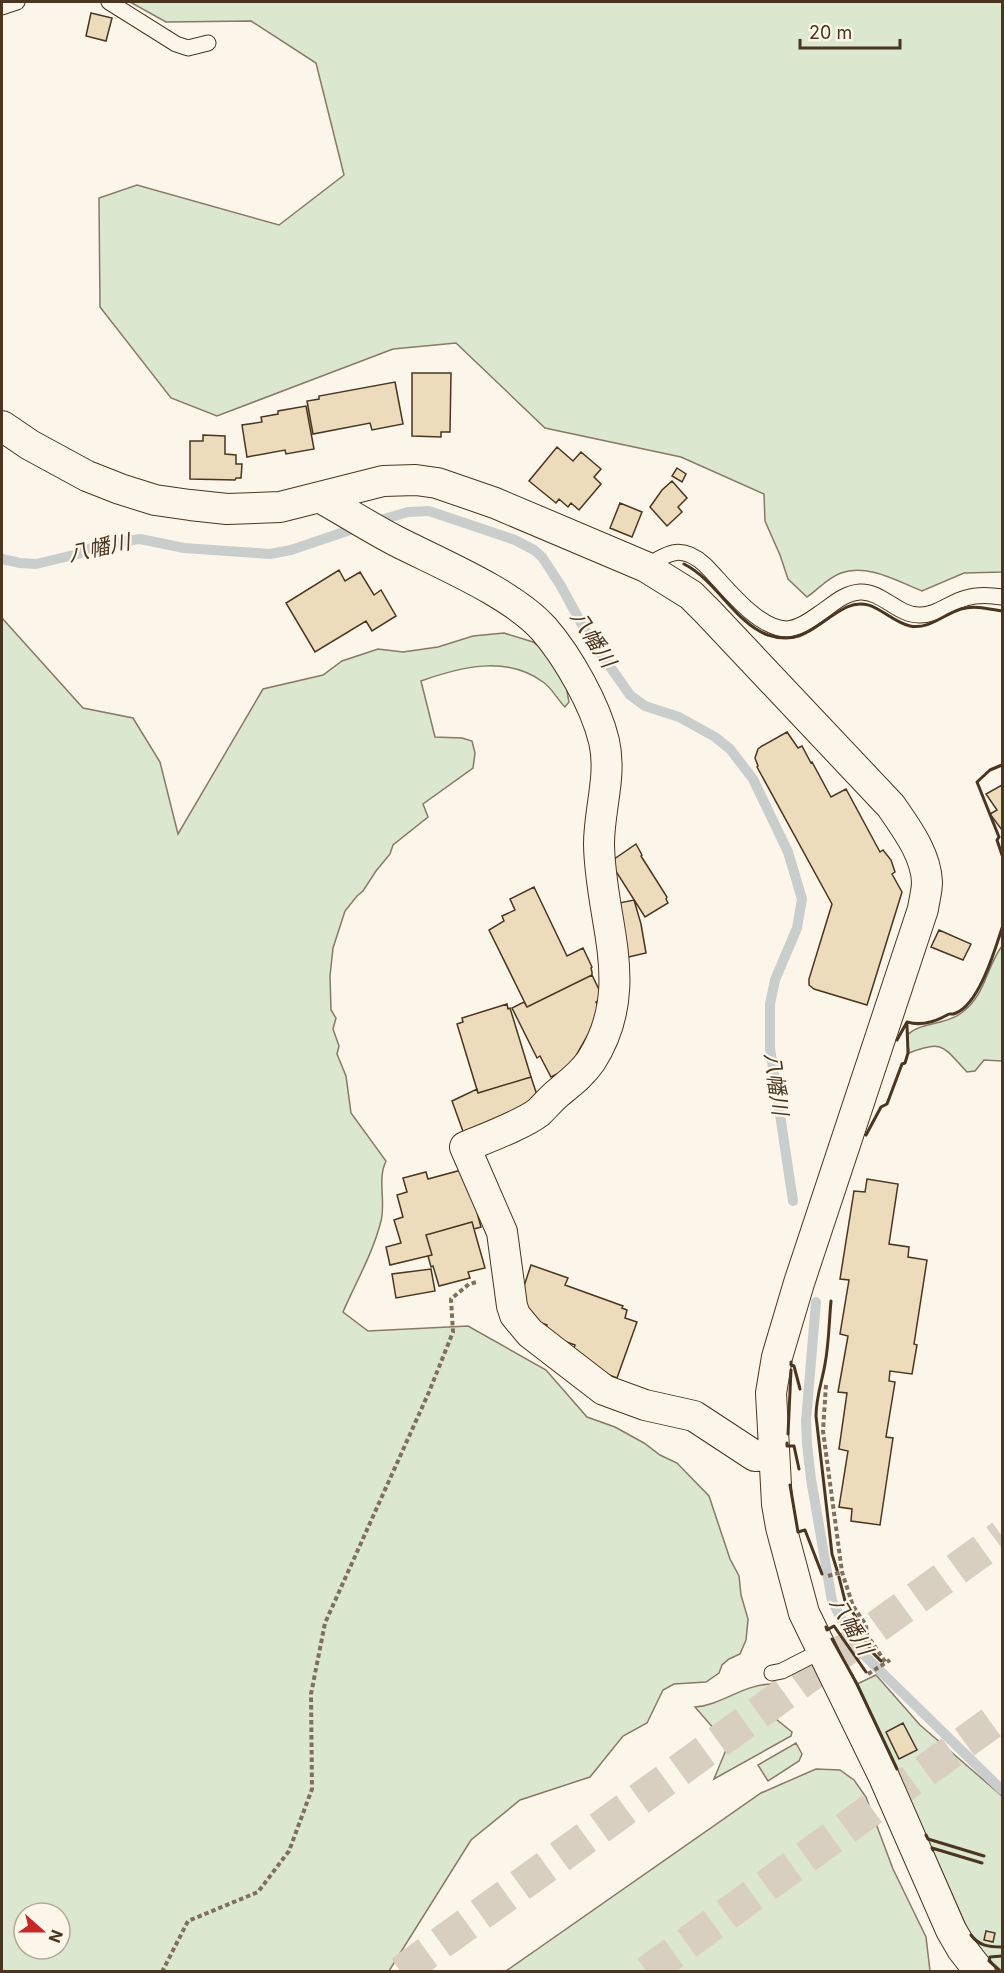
<svg xmlns="http://www.w3.org/2000/svg" width="1004" height="1973" font-family="Inter,'Noto Sans JP',sans-serif">
	<rect width="100%" height="100%" fill="#fbf6e9"/>
	<path fill="#dce7d0" stroke="#887966" stroke-width="1.5" fill-rule="evenodd" d="M130,2H1002V572L964,573L922,591C899,582 867,563 841,573C829,577 817,590 807,597L788,579L780,555L765,521L764,494L681,457L545,428L456,343L393,349L217,416L171,398L100,307L99,198L137,185L279,225L344,175L316,63L251,21L166,22Z
		M2,618L83,708L133,718L160,762L178,834L263,689L323,675L342,661L378,649L403,652L438,647L473,636L504,633L533,642L544,650L565,681L569,702L565,707C557,699 552,688 543,682C507,655 460,667 421,681L435,737L462,738L472,741L475,753L473,768L423,804L428,817L393,845L390,854L376,871L363,891L357,896L345,911L333,948L330,976L331,1010L336,1018L333,1029L339,1046L337,1054L346,1076L351,1113L386,1161C377,1180 386,1201 381,1221C373,1253 356,1282 343,1312L368,1331L468,1326L546,1370L587,1417L615,1427L644,1443L660,1455L677,1463L709,1496L730,1559L739,1576L741,1595L748,1619L746,1640L740,1654L729,1659L722,1665L719,1673L706,1682L674,1684L663,1690L647,1723L623,1736L590,1777L520,1800L471,1840L389,1971H2ZM24,1913H60V1949H24Z
		M1002,946V1061L984,1060L975,1071L967,1072C943,1047 944,1039 909,1053L907,1035C921,1022 944,1025 960,1014C986,996 985,969 1002,946Z
		M876,1675L920,1725L1002,1796V1971C986,1959 978,1945 967,1928L897,1770L857,1684Z
		M772,1684L784,1694L766,1711L792,1732L791,1736L714,1779L728,1745L695,1707C722,1705 744,1684 772,1684Z
		M796,1743L802,1754L799,1761L768,1781L758,1765Z
		M816,1769L840,1770L854,1780L866,1797L893,1869L926,1937L930,1971H506L761,1793Z"/>
	<g fill="none" stroke-linecap="round" stroke-linejoin="round">
		<path stroke="#c9cecd" stroke-width="10" d="M374,522L408,512L429,511L515,540L534,550L542,557L561,586L587,634L630,695L645,706L679,717L715,737L730,749L753,779L788,852L802,899L797,928L775,980L770,1004V1048L793,1201
			M2,559L20,563L36,564L78,554L98,545L140,539L184,548L270,554L291,550L359,527
			M816,1302L806,1421L807,1444L811,1479L832,1601L844,1624L866,1657L1002,1790"/>
	</g>
	<path fill="#ecdcbc" stroke="#4a3520" stroke-width="1.5" d="M91,13L112,18L106,41L86,36Z
		M412,373H451L450,432H441V437L412,436Z
		M395,382L403,424L372,430L370,423L313,434L307,401L319,399V396Z
		M306,406L314,449L286,454L285,450L247,457L242,425L262,422L261,417L278,414V411Z
		M203,435L225,436V454L236,455V464H242L241,478H236L235,480L190,479V441H203Z
		M557,447L573,461L581,452L601,469L594,477L601,484L579,510L571,503L568,507L559,499L556,503L529,481Z
		M677,468L686,474L682,482L672,476Z
		M672,481L687,498L678,507L682,512L667,526L650,507L662,490Z
		M620,503L642,512L632,537L610,528Z
		M339,570L345,581L360,572L374,595L381,590L396,616L372,631L366,621L315,652L286,603Z
		M787,732L798,748L802,746L811,763L812,762L831,797L846,789L880,852L883,850L891,860L895,872L892,874L902,892L867,1005L814,989L809,985V979L832,904L757,767L758,766L755,758L758,749L762,746Z
		M1002,785V830L990,814L997,810L986,794Z
		M636,844L642,855L641,856L667,897L666,899L668,903L645,917L610,862Z
		M534,887L567,956L583,948L592,967L591,968L592,972V975L527,1007L489,930L504,921L502,916L515,910L510,899Z
		M634,900L641,924L646,953L624,958L614,904Z
		M939,930L971,944L963,960L931,947Z
		M592,975L603,998L596,1002L603,1016L590,1031L569,1068L551,1077L540,1056L537,1058L512,1008L524,1002L527,1007Z
		M507,1004L508,1009L510,1008L531,1077L478,1093L457,1024L463,1022L462,1018Z
		M531,1077L537,1095L532,1112L465,1137L452,1101L477,1089L478,1093Z
		M465,1169L481,1227L474,1229L472,1222L426,1235L432,1255L390,1265L386,1247L401,1243L394,1220L403,1217L397,1195L407,1192L403,1178L426,1172L428,1179Z
		M867,1179L898,1184L889,1244L909,1247L908,1257L927,1260L914,1344L917,1345L912,1374L890,1371L889,1381L895,1382L886,1437L893,1438L880,1525L851,1521L852,1509L839,1507L848,1451L839,1449L847,1393L838,1392L848,1336L840,1334L849,1280L840,1279L854,1191L865,1192Z
		M472,1222L485,1268L468,1272L470,1278L439,1286L433,1266L431,1267L428,1256L432,1255L426,1235Z
		M531,1265L568,1278L565,1285L623,1306L622,1308L627,1310L625,1318L637,1322L617,1378L570,1360L575,1345L544,1334L547,1325L522,1316L519,1301Z
		M431,1269L435,1291L396,1298L392,1274Z
		M903,1723L917,1750L899,1759L886,1732Z
		M986,1931L995,1933L993,1942L984,1940Z"/>
	<g fill="none" stroke-linecap="round" stroke-linejoin="round">
		<path stroke="#d8cfc1" stroke-width="33" stroke-dasharray="33 16" stroke-linecap="butt" d="M401,1972L1002,1536
			M647,1972L1002,1715"/>
		<defs>
			<path id="service" d="M109,2L176,44L188,48L208,43
				M2,7L17,2
				M646,567C669,551 683,545 705,565C725,585 757,629 787,629C799,628 810,620 820,613C832,605 844,593 860,592C882,591 897,615 919,615C936,616 950,602 966,598C978,594 990,595 1002,597
				M772,1673L782,1671L821,1651"/>
			<path id="minor" d="M2,426L30,445L87,476L120,489L155,500L190,505L227,509L280,507L383,481L416,480L437,483L495,503L646,567L691,595L708,612L891,806C906,828 926,854 927,882C927,891 924,901 923,909L799,1283L777,1357L771,1393L777,1504L781,1527L804,1613L884,1777L951,1930L962,1949L980,1972
				M321,498C346,512 371,528 396,541C439,563 512,593 544,629C568,657 595,704 604,741C612,776 599,809 599,844C600,922 638,987 591,1061C582,1074 570,1083 558,1093C551,1099 545,1106 539,1112C524,1124 484,1139 465,1147L502,1232L512,1306L515,1315L530,1333L604,1390L645,1405L694,1416L755,1456L774,1455"/>
		</defs>
		<use href="#service" stroke="#4a3520" stroke-width="17"/>
		<use href="#minor" stroke="#4a3520" stroke-width="32"/>
		<path stroke="#7f6f5c" stroke-width="4" stroke-dasharray="4.5 3" stroke-linecap="butt" d="M826,1385L823,1431L842,1572L853,1606L866,1625L867,1635L886,1663
			M828,1576L842,1572
			M868,1674L890,1660
			M162,1972L188,1921L258,1892L289,1851L312,1789L311,1694L325,1623L429,1392L453,1332L451,1299L469,1284L477,1282"/>
		<use href="#service" stroke="#fbf6e9" stroke-width="15"/>
		<use href="#minor" stroke="#fbf6e9" stroke-width="30"/>
		<path stroke="#4a3520" stroke-width="3" d="M684,564C716,580 736,624 768,635C804,647 818,621 847,607C873,595 887,621 910,626C929,630 944,614 961,609C975,605 989,609 1002,611
			M1002,765L990,770L977,782L999,837L997,840L1002,855
			M897,1040L907,1022C921,1026 935,1022 947,1015C953,1012 949,1016 956,1013C979,1004 995,950 1002,928
			M866,1135L881,1107L887,1104L902,1064L905,1063L908,1053L907,1025
			M831,1301C829,1322 829,1343 825,1364C822,1382 816,1397 816,1416L832,1554L837,1570
			M791,1362V1365L794,1366L800,1389
			M788,1434L791,1370
			M787,1443V1446H794L799,1469
			M790,1485L798,1532L805,1530L822,1574
			M839,1577L845,1601L862,1626L858,1629L872,1652L881,1661
			M826,1627L827,1630L834,1626L866,1672
			M832,1639L857,1684L897,1769
			M926,1835L928,1839L984,1856
			M933,1850L932,1848L982,1863
			M971,1935C979,1946 989,1947 1002,1947
			M1001,1972L989,1961L990,1957L1002,1956"/>
	</g>
	<g text-anchor="middle" stroke-width="4.5" stroke-linejoin="round" paint-order="stroke">
		<g font-size="21" font-style="italic" fill="#4a3520" stroke="#fbf6e9">
			<text transform="translate(99 548) rotate(-12)" y="7">八幡川</text>
			<text transform="translate(593 639) rotate(57)" y="7">八幡川</text>
			<text transform="translate(776 1084) rotate(82)" y="7">八幡川</text>
			<text transform="translate(851 1626) rotate(60)" y="7">八幡川</text>
		</g>
	</g>
	<rect width="1004" height="1973" fill="none" stroke="#4a3520" stroke-width="6"/>
	<g transform="translate(42 1931) rotate(111)"><circle r="28" fill="#fbf6e9" stroke="#b4a999" stroke-width="1.5"/>
	<path d="M0-4.5L10 22L0 15L-10 22Z" fill="#c62828"/>
	<text y="-9" font-size="16" font-weight="bold" text-anchor="middle" fill="#4a3520">N</text>
	</g>
	<path d="M800 39v9h100v-9" fill="none" stroke="#4a3520" stroke-width="3"/>
	<text x="809" y="39" font-size="18" fill="#4a3520" stroke="#fbf6e9" stroke-width="4.5" paint-order="stroke">20 m</text>
</svg>
